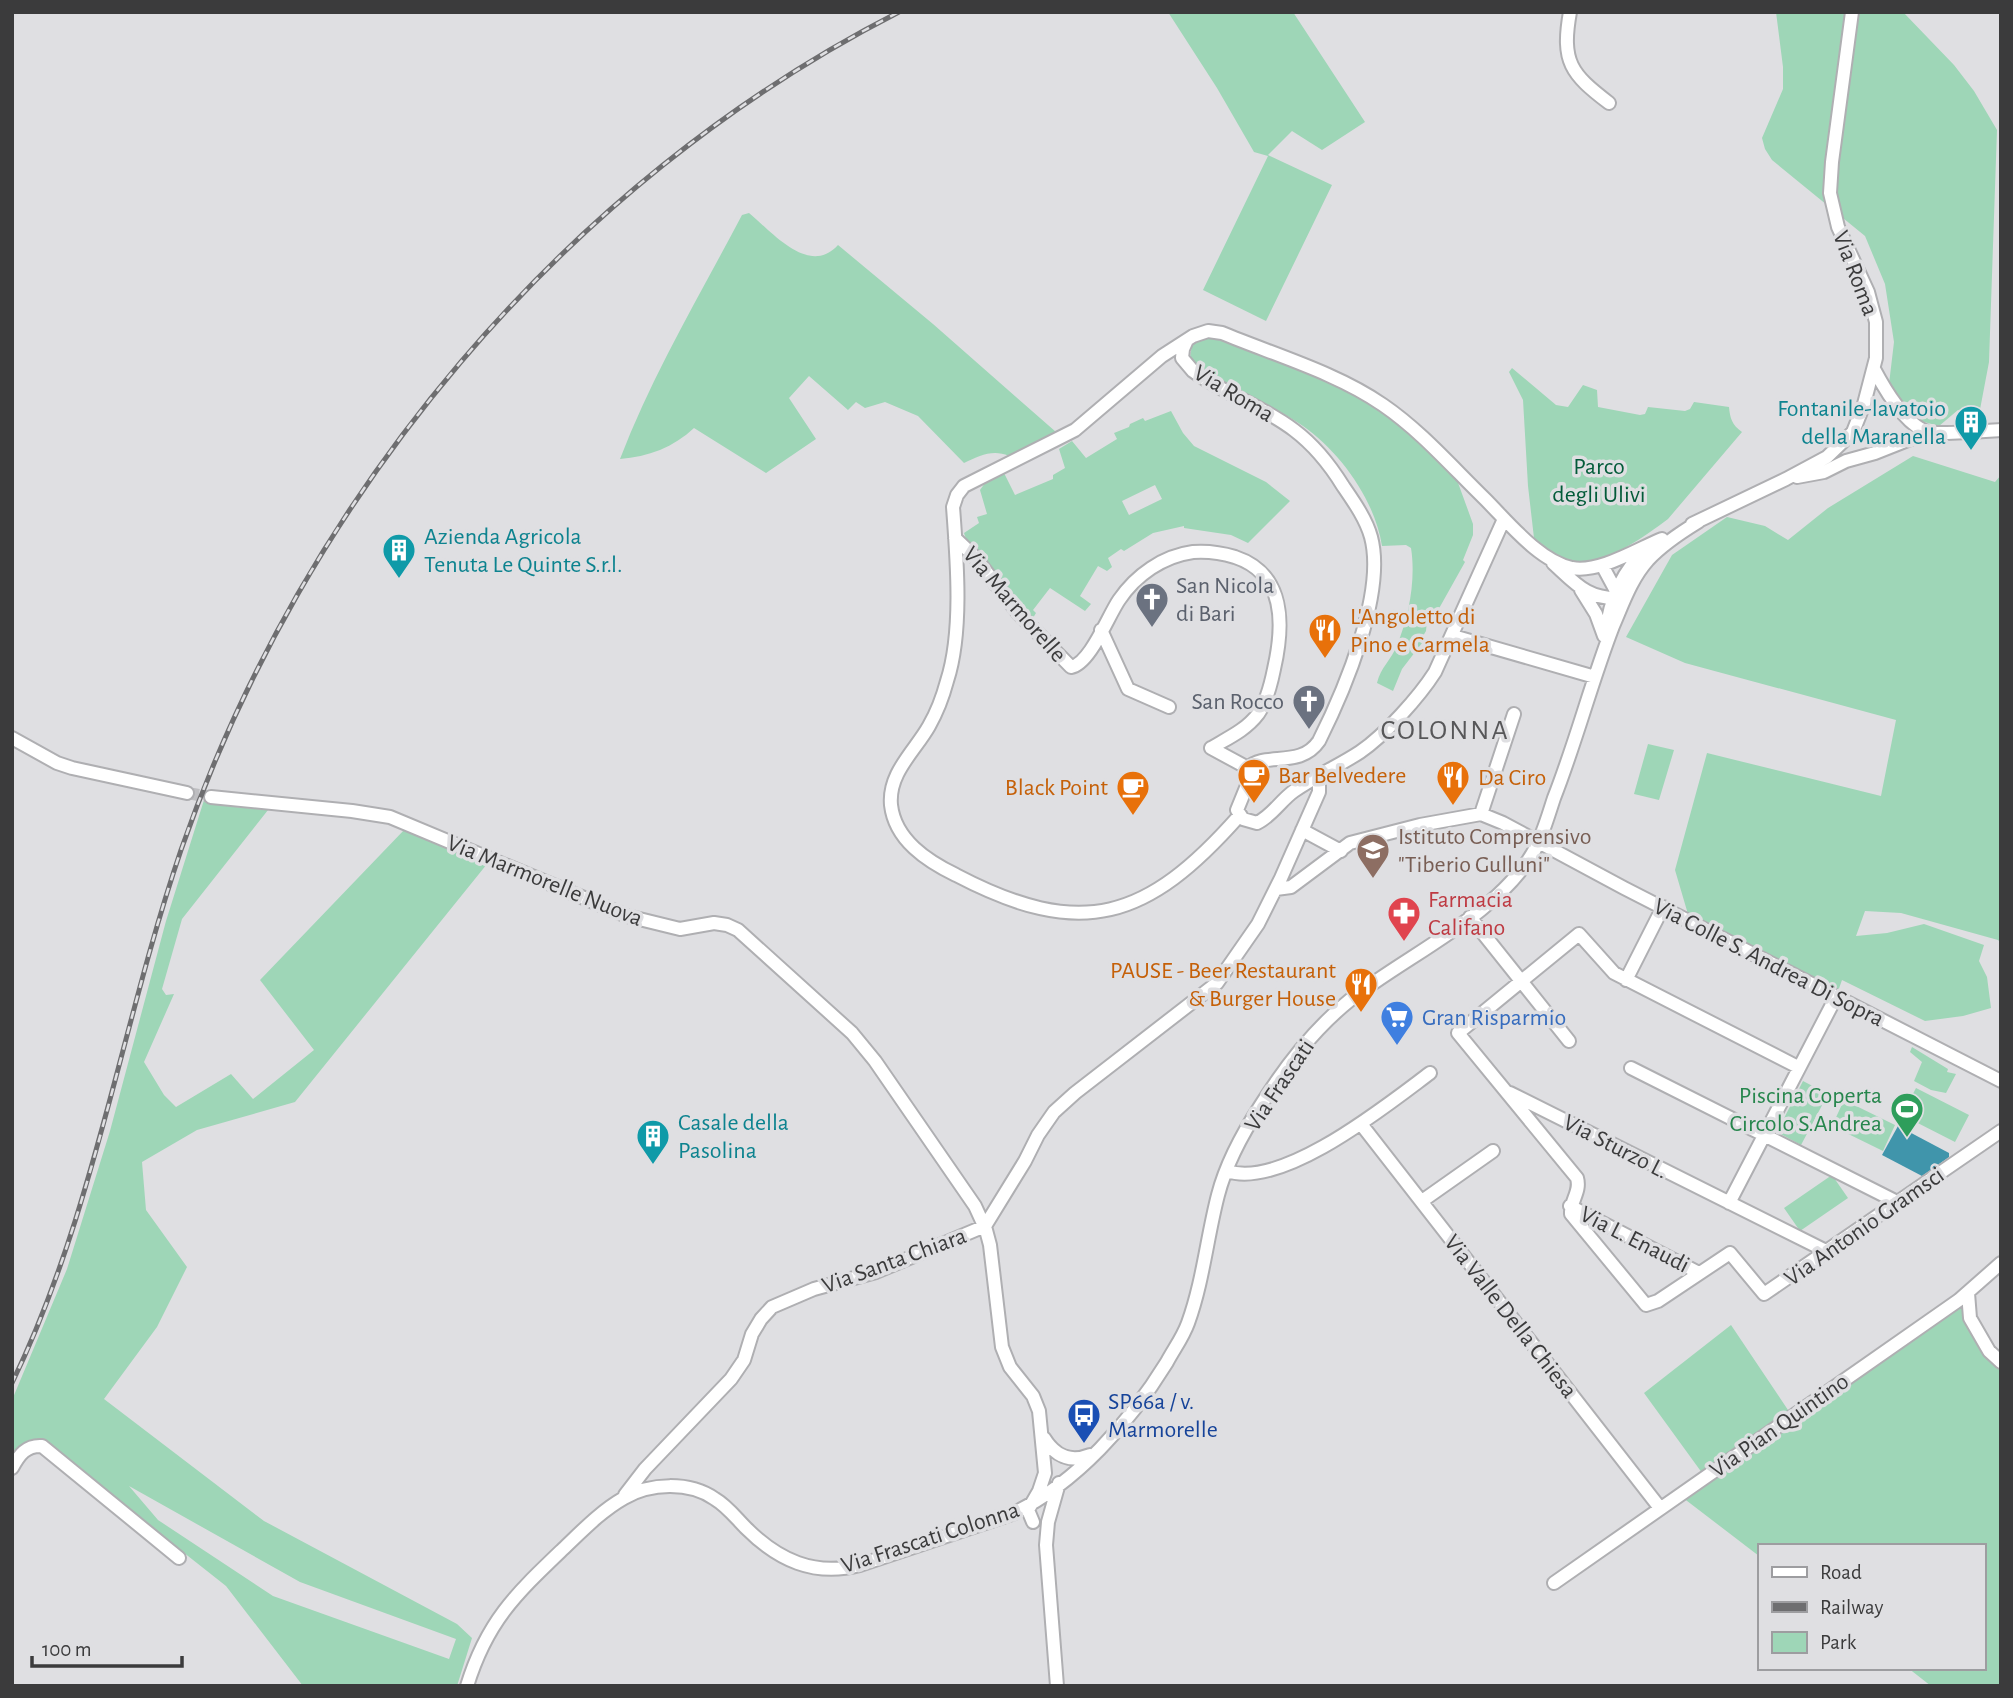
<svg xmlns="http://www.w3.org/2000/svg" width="2013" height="1698" font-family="'Alegreya Sans',sans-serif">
	<rect width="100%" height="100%" fill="#dfdfe2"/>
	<path fill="#9ed6b7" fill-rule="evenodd" d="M1168,12H1293L1365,122L1322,150L1292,131L1268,155L1332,185L1266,321L1203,290L1268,156L1254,152L1217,88Z
		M1776,12H1903L1954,65L1974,91L1997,130L1989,362L1978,420L1958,410L1939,426L1913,419L1893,396L1889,384L1894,342L1885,284L1865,236L1772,160L1765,149L1762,138L1783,89V67Z
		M749,213C772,232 809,277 838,245L933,324L1056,432L1009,456C992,449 980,456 964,463L918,416L885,402L865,408L856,402L848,410L809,376L789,398L816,439L766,473L694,428C674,447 648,457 620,459C653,373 700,295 742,215Z
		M1213,337L1338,385L1393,419L1457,480L1473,524V535L1463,560L1465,562L1432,621L1427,620L1426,631L1420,641L1422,643L1402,669L1393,691L1377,683C1380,668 1392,659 1397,645C1409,617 1416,579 1411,548L1406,545L1382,546C1375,500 1340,452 1303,426C1270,403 1231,390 1197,368L1190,357L1192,345L1202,338Z
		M1512,368L1556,405L1568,407L1583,385L1597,390L1598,407L1640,415L1645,414L1648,407L1685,411L1690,409L1694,402L1729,407C1730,418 1732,425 1742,432L1668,519C1644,537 1601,568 1570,563C1558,561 1544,545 1534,538L1528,486L1523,400L1509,372Z
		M1171,411L1183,433L1194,446L1266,482L1290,501L1248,543L1231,535L1184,528V526L1153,533L1124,551L1121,549L1108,558L1112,567L1107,571L1098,566L1080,596L1091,604L1085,611L1050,588L1033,610L1036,613L1033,618L1023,610L966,539L964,533L979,523L977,517L987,514L980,490L985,483L1004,473L1015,495L1053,479V475L1065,468L1059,449L1072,441L1086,458L1117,439L1114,433L1129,427L1130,424L1143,418L1145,421ZM1155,485L1162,499L1129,515L1122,501Z
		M1913,456L1995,482L2001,475V943L1998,940L1901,913L1865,911L1856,936L1887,933L1924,924L1984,945L1979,961L1987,977L1991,1008L1963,1016L1925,1021L1842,980L1836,997L1690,921L1675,870L1707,753L1881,796L1896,720L1685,663L1626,637L1672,555L1727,517L1765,526L1788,540L1828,508Z
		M1648,744L1674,750L1659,800L1634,794Z
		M204,800L235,807L268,810L182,919L162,989L166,995L174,994L144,1062L164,1095L176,1107L231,1074L253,1099L314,1050L260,980L405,829L487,864L295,1102L197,1130L142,1162L146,1210L187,1267L157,1327L104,1399L264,1521L457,1624L472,1638L457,1686H303L226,1586L50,1447L12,1459V1400L67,1269L110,1131L166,921ZM129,1486L300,1582L456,1639L449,1659L273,1596L158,1520Z
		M1912,1047L1948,1069L1947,1072L1956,1074L1946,1093L1931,1090L1914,1081L1922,1062L1910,1052Z
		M1803,1081L1828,1094L1801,1145L1777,1132Z
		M1916,1088L1969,1115L1955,1142L1902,1115Z
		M1844,1100L1895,1125L1883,1151L1832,1126Z
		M1832,1175L1848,1198L1800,1231L1784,1208Z
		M1968,1293L1985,1356L2001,1367V1686H1931L1908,1668H1983V1546H1759V1556L1678,1494L1705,1477L1644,1393L1731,1325L1792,1416Z"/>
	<path fill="#4095ab" d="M1898,1126L1949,1153V1157L1922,1176L1882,1155Z"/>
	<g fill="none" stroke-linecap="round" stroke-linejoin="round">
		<path stroke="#bebec1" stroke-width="12" stroke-dasharray="12 6" stroke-linecap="butt" d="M187,793L211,797"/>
		<defs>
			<path id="minor" d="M1570,12C1561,62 1571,74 1609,103
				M1187,340L1183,349L1182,358L1193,371C1224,394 1263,406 1294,430C1314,445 1330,465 1343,486C1354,502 1366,519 1371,537C1386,593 1344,691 1319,741C1300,769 1265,751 1248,768
				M1874,369C1884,388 1906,426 1928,432C1939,435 1986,431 2001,430
				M1797,477L1824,472L1846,461L1875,453L1928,432
				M1692,524L1786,479L1827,457L1853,432L1864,404L1876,358V322L1868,292L1838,227L1830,193L1832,162L1852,12
				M955,538L974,556L1019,614L1071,667C1090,664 1108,616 1119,600C1136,575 1163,556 1193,552C1207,551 1222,553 1235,557C1286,574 1284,625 1274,669C1271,684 1267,701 1258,714C1246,730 1228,738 1211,748
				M1553,563C1576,584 1588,600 1621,598
				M1602,565L1616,591L1622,595
				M1581,590L1596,614L1604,636
				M1101,630L1128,689L1169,707
				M1606,633C1609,601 1623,569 1648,548
				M1453,636L1595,677
				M12,738L57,763L72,768L187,793
				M1211,748L1248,768
				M1248,768V783L1237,810L1243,819L1257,823C1272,816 1281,800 1294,791C1315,776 1339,766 1360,752C1385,735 1419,697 1435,672L1504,519
				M211,797L352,811L390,817L627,916L680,929L714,923L727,925L738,930L852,1033L875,1061L975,1206L986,1230L990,1245L1002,1347L1010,1367L1033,1396L1039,1411L1045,1473L1039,1491L1028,1510L1033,1522
				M1481,814L1514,714
				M1239,816C1147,920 1082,941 956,875C927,861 895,840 891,805C888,773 915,751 929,726C937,712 943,696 947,681C963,632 957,560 953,507L957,495L964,486L1075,430L1162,356L1193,336L1208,331L1222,333C1275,355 1337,373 1383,405C1421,431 1452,467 1485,499C1508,522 1539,561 1572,568C1600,573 1637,549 1662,539
				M1302,830L1341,851
				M1276,889L1291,887L1350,843L1420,825L1481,814L1503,823L1624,888L2001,1081
				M1470,917L1569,1041
				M1626,980L1663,907
				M1798,1067L1614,973L1579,934L1458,1033L1577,1178C1581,1192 1570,1201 1571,1214L1646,1305L1658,1301L1730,1253L1764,1294L2001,1131
				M1631,1068L1897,1202
				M1510,1093L1826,1251
				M1361,1124L1660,1508
				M1227,1171C1282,1190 1387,1105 1430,1073
				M1422,1201L1493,1151
				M1729,1203L1836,997
				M1570,1206L1699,1273
				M1968,1293L1970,1318L1989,1351L2001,1362
				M1044,1438C1055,1456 1070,1463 1090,1455
				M12,1468C19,1455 26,1445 42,1446L179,1558
				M625,1495L645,1469L731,1379L744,1360L752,1334L761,1319L772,1307L814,1289L876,1272L985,1226L1025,1161L1038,1135L1054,1112L1075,1093L1217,983L1258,924L1281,878L1319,792V784L1316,778
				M1554,1583L1959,1300L2001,1263
				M467,1686C487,1621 516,1594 563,1549C582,1531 601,1511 624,1498C650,1483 689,1481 715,1499C727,1506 736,1518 746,1528C778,1560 814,1577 860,1565L1012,1514C1077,1483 1130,1422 1167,1362C1174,1349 1183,1337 1188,1323C1203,1282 1207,1237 1218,1195C1226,1164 1244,1131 1261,1105C1286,1065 1314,1029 1350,1000C1407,955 1498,915 1534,851C1543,835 1548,816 1554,798C1576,742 1591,683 1613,626C1623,603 1631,579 1648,560C1663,544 1680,533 1698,522
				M1057,1686L1046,1545L1048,1522L1059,1483"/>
		</defs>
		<use href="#minor" stroke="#afafb2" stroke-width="16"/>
		<use href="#minor" stroke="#fff" stroke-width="12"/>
		<defs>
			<path id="rail" d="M12,1383C94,1214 121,1026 181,850C304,496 564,183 899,12"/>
		</defs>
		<use href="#rail" stroke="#6e6e70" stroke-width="5"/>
		<use href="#rail" stroke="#dfdfe2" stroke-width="2.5" stroke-dasharray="8" stroke-linecap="butt"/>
	</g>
	<defs>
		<symbol id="building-pin" viewBox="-11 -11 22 30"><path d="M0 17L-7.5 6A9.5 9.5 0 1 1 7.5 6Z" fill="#0f9aa8" stroke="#dfdfe2"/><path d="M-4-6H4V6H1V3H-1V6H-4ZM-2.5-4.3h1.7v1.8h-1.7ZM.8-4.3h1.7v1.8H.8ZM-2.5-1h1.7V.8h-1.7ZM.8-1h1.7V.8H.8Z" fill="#fff"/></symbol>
		<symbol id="church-pin" viewBox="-11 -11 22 30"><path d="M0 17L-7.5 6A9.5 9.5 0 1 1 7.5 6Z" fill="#6b7280" stroke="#dfdfe2"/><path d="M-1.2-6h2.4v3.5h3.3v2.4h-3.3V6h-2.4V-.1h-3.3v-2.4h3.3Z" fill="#fff"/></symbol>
		<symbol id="restaurant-pin" viewBox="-11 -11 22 30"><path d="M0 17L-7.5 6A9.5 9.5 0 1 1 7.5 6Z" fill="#e8710a" stroke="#dfdfe2"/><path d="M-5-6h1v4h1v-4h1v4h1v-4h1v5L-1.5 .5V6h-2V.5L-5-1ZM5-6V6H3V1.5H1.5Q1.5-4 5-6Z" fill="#fff"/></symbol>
		<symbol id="cafe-pin" viewBox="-11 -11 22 30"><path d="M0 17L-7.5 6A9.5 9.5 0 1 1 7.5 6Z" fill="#e8710a" stroke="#dfdfe2"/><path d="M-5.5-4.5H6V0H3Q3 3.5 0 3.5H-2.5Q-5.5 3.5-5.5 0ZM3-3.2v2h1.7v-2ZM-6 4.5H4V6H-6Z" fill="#fff"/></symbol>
		<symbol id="school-pin" viewBox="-11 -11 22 30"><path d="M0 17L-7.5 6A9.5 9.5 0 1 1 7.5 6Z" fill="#8d6e63" stroke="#dfdfe2"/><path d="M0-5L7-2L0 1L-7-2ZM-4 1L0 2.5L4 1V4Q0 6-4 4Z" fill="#fff"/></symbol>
		<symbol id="pharmacy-pin" viewBox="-11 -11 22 30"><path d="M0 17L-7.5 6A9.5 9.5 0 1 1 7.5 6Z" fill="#e0444e" stroke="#dfdfe2"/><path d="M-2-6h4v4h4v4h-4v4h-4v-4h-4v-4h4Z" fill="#fff"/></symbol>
		<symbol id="supermarket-pin" viewBox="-11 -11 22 30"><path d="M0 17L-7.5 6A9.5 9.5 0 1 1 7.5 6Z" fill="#3f7fe0" stroke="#dfdfe2"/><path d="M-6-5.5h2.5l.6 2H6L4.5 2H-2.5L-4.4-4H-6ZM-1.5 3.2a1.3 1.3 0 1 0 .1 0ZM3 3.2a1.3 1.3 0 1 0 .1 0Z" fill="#fff"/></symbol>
		<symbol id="stadium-pin" viewBox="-11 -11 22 30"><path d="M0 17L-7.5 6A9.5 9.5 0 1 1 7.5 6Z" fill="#2e9e5b" stroke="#dfdfe2"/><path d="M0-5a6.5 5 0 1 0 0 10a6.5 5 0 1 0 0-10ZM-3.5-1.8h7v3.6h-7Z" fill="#fff"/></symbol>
		<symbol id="bus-pin" viewBox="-11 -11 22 30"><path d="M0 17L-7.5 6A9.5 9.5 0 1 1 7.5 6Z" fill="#1a4fb4" stroke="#dfdfe2"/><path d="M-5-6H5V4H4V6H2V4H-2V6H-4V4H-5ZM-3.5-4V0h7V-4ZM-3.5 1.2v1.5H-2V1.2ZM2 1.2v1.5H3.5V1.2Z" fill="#fff"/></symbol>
	</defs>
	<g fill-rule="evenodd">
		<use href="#building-pin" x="1952" y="403" width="38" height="52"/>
		<use href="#building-pin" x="380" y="531" width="38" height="52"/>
		<use href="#church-pin" x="1133" y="580" width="38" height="52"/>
		<use href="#restaurant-pin" x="1306" y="611" width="38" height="52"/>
		<use href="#church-pin" x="1290" y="682" width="38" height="52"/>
		<use href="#cafe-pin" x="1235" y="756" width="38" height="52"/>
		<use href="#restaurant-pin" x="1434" y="758" width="38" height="52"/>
		<use href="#cafe-pin" x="1114" y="768" width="38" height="52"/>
		<use href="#school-pin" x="1354" y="831" width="38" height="52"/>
		<use href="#pharmacy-pin" x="1385" y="894" width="38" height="52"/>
		<use href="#restaurant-pin" x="1342" y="965" width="38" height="52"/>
		<use href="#supermarket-pin" x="1378" y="998" width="38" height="52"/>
		<use href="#stadium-pin" x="1888" y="1090" width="38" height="52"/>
		<use href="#building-pin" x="634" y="1117" width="38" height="52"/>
		<use href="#bus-pin" x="1065" y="1396" width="38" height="52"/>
	</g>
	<g text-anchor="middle" stroke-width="7" stroke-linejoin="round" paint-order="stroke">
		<g font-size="24" fill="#3b3b3c" stroke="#dfdfe2">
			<text transform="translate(1856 273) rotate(69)" y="8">Via Roma</text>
			<text transform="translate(1234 393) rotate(31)" y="8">Via Roma</text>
			<text transform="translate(1015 604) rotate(49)" y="8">Via Marmorelle</text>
			<text transform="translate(545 880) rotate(22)" y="8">Via Marmorelle Nuova</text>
			<text transform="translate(1769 962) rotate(27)" y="8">Via Colle S. Andrea Di Sopra</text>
			<text transform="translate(1279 1085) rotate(-56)" y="8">Via Frascati</text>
			<text transform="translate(1616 1146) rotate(27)" y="8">Via Sturzo L.</text>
			<text transform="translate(1864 1226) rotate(-35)" y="8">Via Antonio Gramsci</text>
			<text transform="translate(1635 1239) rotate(27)" y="8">Via L. Enaudi</text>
			<text transform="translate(894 1260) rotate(-20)" y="8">Via Santa Chiara</text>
			<text transform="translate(1511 1316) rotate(52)" y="8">Via Valle Della Chiesa</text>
			<text transform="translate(1779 1425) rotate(-35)" y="8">Via Pian Quintino</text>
			<text transform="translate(930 1537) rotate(-18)" y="8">Via Frascati Colonna</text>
		</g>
		<g font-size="24" fill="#0d838f" stroke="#dfdfe2" text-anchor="start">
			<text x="1946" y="416" text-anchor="end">Fontanile-lavatoio<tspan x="1946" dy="28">della Maranella</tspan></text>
			<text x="424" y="544">Azienda Agricola<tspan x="424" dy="28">Tenuta Le Quinte S.r.l.</tspan></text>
			<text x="678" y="1130">Casale della<tspan x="678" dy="28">Pasolina</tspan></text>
		</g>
		<g font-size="24" fill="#035b39" stroke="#dfdfe2">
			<text x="1599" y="474">Parco<tspan x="1599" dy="28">degli Ulivi</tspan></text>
		</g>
		<g font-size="24" fill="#5b616d" stroke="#dfdfe2" text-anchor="start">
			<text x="1176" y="593">San Nicola<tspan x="1176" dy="28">di Bari</tspan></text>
			<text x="1284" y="709" text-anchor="end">San Rocco</text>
		</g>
		<g font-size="24" fill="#c56008" stroke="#dfdfe2" text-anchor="start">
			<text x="1350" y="624">L'Angoletto di<tspan x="1350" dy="28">Pino e Carmela</tspan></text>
			<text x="1278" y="783">Bar Belvedere</text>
			<text x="1478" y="785">Da Ciro</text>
			<text x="1108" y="795" text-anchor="end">Black Point</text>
			<text x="1336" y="978" text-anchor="end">PAUSE - Beer Restaurant<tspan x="1336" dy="28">&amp; Burger House</tspan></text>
		</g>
		<g font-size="24" fill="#785e54" stroke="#dfdfe2" text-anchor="start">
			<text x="1398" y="844">Istituto Comprensivo<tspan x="1398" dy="28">"Tiberio Gulluni"</tspan></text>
		</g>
		<g font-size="24" fill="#be3a42" stroke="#dfdfe2" text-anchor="start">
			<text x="1428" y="907">Farmacia<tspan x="1428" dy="28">Califano</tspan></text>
		</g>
		<g font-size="24" fill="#366cbe" stroke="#dfdfe2" text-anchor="start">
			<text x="1422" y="1025">Gran Risparmio</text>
		</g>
		<g font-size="24" fill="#27864d" stroke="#dfdfe2" text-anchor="end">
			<text x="1882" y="1103">Piscina Coperta<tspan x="1882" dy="28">Circolo S.Andrea</tspan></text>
		</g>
		<g font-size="24" fill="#164399" stroke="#dfdfe2" text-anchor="start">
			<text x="1108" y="1409">SP66a / v.<tspan x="1108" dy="28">Marmorelle</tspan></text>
		</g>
		<g font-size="28" letter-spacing="2" fill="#575759" stroke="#dfdfe2">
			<text x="1445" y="739">COLONNA</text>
		</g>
	</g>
	<rect width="2013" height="1698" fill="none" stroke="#3b3b3c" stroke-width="28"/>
	<rect x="1758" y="1544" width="228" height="126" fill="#dfdfe2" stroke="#9d9da0" stroke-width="2"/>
	<rect x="1772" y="1567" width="35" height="10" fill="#ffffff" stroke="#9d9da0" stroke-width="2"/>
	<text x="1820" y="1579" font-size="21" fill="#3b3b3c">Road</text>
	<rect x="1772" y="1602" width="35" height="10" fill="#6e6e70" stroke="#9d9da0" stroke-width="2"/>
	<text x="1820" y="1614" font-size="21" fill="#3b3b3c">Railway</text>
	<rect x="1772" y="1632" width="35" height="21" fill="#9ed6b7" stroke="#9d9da0" stroke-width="2"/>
	<text x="1820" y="1649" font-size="21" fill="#3b3b3c">Park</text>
	<path d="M32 1656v10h150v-10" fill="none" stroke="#3b3b3c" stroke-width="3.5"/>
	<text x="42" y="1656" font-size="21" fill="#3b3b3c" stroke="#dfdfe2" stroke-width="5" paint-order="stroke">100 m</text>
</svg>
